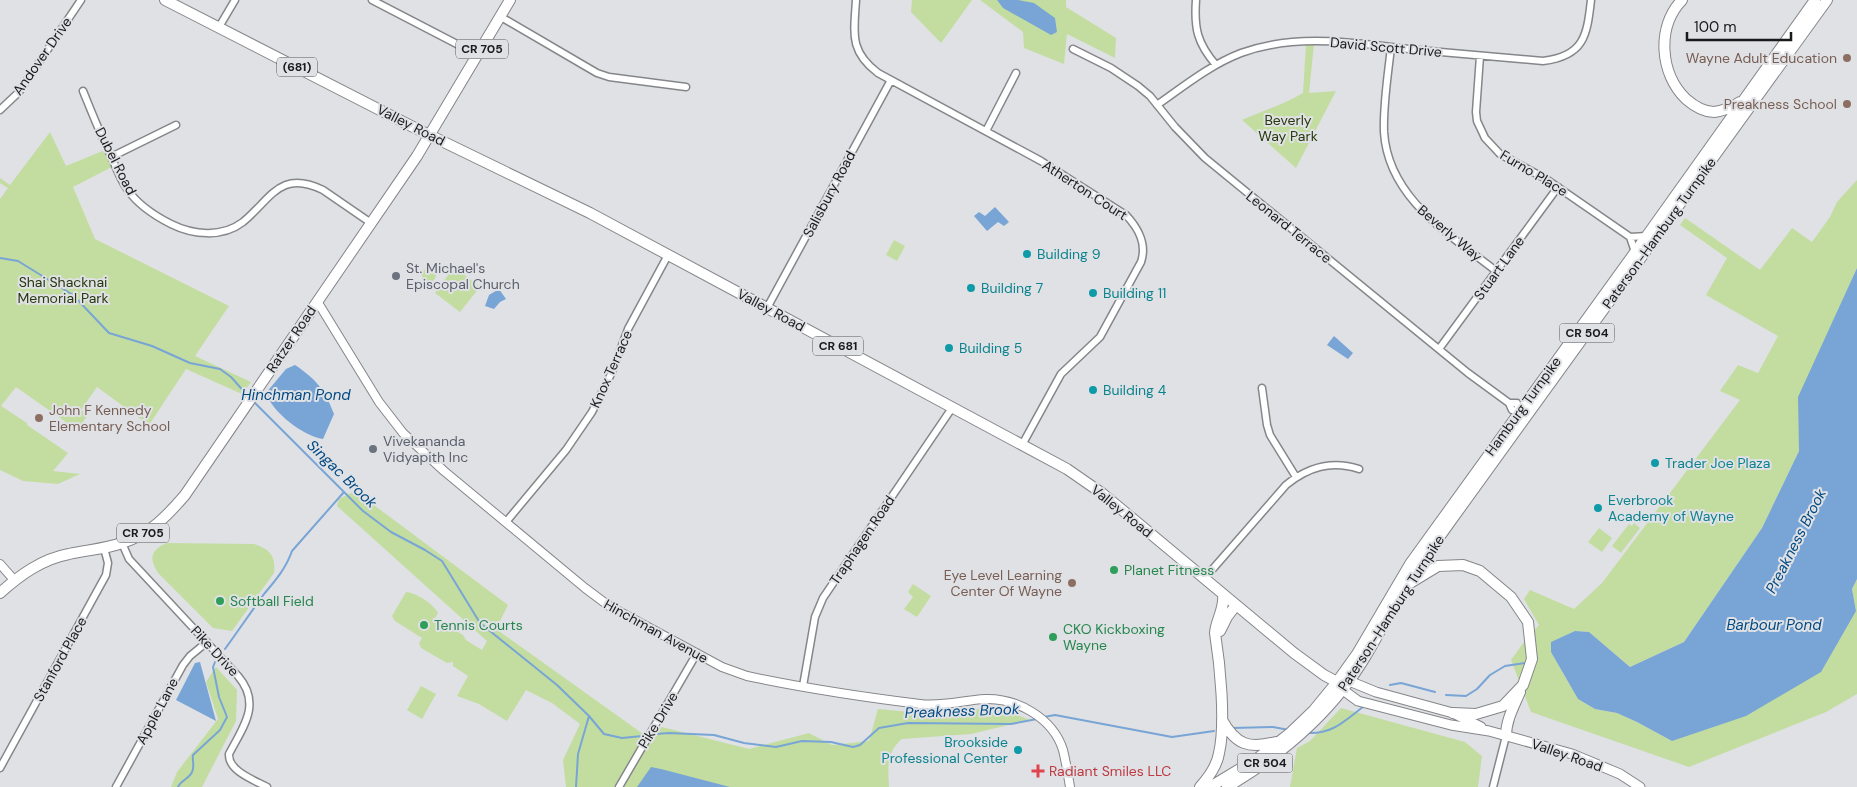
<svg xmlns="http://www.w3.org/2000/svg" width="1857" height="787" font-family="'DM Sans',sans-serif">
	<rect width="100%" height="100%" fill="#dfe1e5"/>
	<path fill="#c3dda1" d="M912,0H972L941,43L911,12Z
		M980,0H1066V7L1116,38L1115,58L1067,34L1064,64L1024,48L1023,32Z
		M1306,44H1314L1309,93L1336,91L1296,168L1242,120C1262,111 1283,105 1303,93Z
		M50,132L66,166L105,150L112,167L73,187L95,239L229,306L195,356L251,382L242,394L186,369L149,425L97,387L81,410L88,415L77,430L16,387L1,406L27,423V425L68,453L53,471L80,474L58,484L23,481L0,470V199L8,188L0,183V178L10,185Z
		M1857,180V268L1799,397V451L1762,528L1684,642L1630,667L1589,632L1575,631L1551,643V652L1578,699L1595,709L1617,713L1637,722L1672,741L1856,611L1852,589L1857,579V694L1826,712L1689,767L1531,712L1511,660L1524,642L1539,625L1524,599L1530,590L1574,609L1602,583L1740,400L1720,391L1738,365L1758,373L1778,336L1706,295L1727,258L1680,225L1685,218L1760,270L1792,228L1812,242L1830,217L1837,202Z
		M894,240L905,246L897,261L886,255Z
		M454,267L480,287L460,312L435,293Z
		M422 275a7 7 0 1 1 14 0a7 7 0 1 1-14 0Z
		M355,491L508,605L496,629L643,734L662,727L749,749L809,733L832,745L869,741L878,709L933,714L997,707L1030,720L971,734L902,739C886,752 888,768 889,787H566L563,760L580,724L552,703L526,690L507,721L479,704L457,696L468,676L453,666V662L447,663L421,648L419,643L422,638L395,621L392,616L406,592C416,593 433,603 438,613L435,618L463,635L466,640L482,650L487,641L337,506L339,499Z
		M1634,523L1640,528L1621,553L1612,546L1629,524L1632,526Z
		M1599,528L1612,538L1602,552L1588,542Z
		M167,543L254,544C270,549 276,556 274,573L232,631L213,628L158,573C149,559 150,550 167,543Z
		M913,584L931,596L917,617L904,609L913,597L908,592Z
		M216,667L237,690L236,721L202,787H171L177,772L218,719L206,682Z
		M421,686L436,694L422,719L407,710Z
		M1341,708L1465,742L1482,756L1478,787H1290L1297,748L1310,741Z"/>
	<path fill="#78a5d5" d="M997,0H1018L1034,3L1055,18L1057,32L1051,35L1003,8Z
		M995,207L1009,222L1004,226L998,222L987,231L974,216L979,212L985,216Z
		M1857,268V579L1852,589L1856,611L1821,672L1746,716L1672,741L1637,722L1617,713L1595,709L1578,699L1551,652V642L1575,631L1589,632L1630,667L1684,642L1762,528L1799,451L1798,397Z
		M499,289L506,299L500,302L494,309L485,306L489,295Z
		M1334,336L1353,353L1348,359L1327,345Z
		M295,365C316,379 325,390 334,414L323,439C303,436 272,412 266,393L286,369Z
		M200,662L216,721L176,700L195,663Z
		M651,767L661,769L730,787H637Z"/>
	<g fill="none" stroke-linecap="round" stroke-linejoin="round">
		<path stroke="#78a5d5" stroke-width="2" d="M0,258L18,261L73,295L109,333L152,346L190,363L220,369L231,377L248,396
			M253,401L363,511L391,532L425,550L442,561L480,623L557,685L589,716L604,734L622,738L642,736
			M225,649C238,631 251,612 264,594C276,580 286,568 292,551L344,492
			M1390,685L1401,683L1435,692
			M1446,695L1466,696L1477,689L1490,675L1505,666L1525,663
			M1044,717L1055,715L1172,737L1214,731
			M1232,728L1273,727L1289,730
			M1308,733C1333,734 1344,721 1363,707
			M656,734L669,733L714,735L744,743L776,747L802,741L831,742L853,747L860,745L879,728L908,723L1011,724L1037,719
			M178,787C181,780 189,779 192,772C195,766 192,761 193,755L220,730L227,717L219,697L213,667L215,662
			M576,787L578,754L589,716"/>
		<defs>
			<path id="minor" d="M372,0L478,55
				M856,0C854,33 849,51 878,73L1041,161L1126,215C1139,229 1147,244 1141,262L1100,337L1061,374L1022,445
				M1196,0C1194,28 1197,43 1216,65
				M501,17L597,73L609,77L686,87
				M219,27L235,0
				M1391,47C1388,75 1383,104 1384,132C1388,198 1450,235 1496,271
				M1073,49L1111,68L1138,86L1150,96L1175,127L1205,158L1468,373L1509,403L1512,410L1519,411L1517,403H1509
				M1480,56L1476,112L1477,121L1485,138L1500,154L1546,179L1630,237L1635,252
				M83,91C92,113 101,136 112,158C116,168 120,179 127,189C138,205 153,215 171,224C193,235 222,238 243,222C271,199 280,169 323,190L371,223
				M1157,105C1184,86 1210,65 1241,53C1298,32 1359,44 1418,50C1459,54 1501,57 1543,61C1584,56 1587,36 1591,0
				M0,110L19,92L81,0
				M986,131L1016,73
				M111,157L176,125
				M1630,237L1647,236
				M767,308L891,80
				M1439,349L1558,187
				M1262,388L1267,425L1270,435L1296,477
				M506,522L566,450L592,412L612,372L628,329L668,255
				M122,543L129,559L238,676C262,704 243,727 229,754C228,771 254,780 267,787
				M1204,579L1286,485C1308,467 1331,460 1359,469
				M803,686L815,617L823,598L952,408
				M0,768L106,575L108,563L104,548
				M116,787L183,665L190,656L207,642
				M619,787L697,653
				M1493,787L1506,736"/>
			<path id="tertiary" d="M317,301L379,402L403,433L444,471L585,588L609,606L722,667L747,676C804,688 863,697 920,704C942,707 964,700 985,699C1017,698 1053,718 1063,750C1066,762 1068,775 1070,787
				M0,564L15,581"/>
			<path id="secondary" d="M1343,682L1349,681L1376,692L1453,713L1481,727
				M1339,684L1343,690L1358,701L1451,725L1489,731L1572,754L1620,774L1640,787"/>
			<path id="primary" d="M165,0L419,130L590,213L1067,469L1103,494L1294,653L1324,675L1337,682
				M1682,0C1656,27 1660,74 1686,99C1694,106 1703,112 1714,112C1723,111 1732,107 1740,102
				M1410,583L1438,566L1463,565L1480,571L1511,597L1528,622L1532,659L1523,685L1503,706L1476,714L1453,713
				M0,593C20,575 42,559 69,554C87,550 105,549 122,543C149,535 168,515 185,495L417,156L510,0
				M1220,631L1227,617L1236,605
				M1222,720C1236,745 1249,749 1276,742
				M1506,736C1506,720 1514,706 1520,692
				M1200,787C1209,777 1217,766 1219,753C1226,723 1220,664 1215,633C1216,619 1225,609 1223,594
				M1210,787L1258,758L1289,734L1314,710L1337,682L1357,654L1410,564L1641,244L1815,0
				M1227,787C1271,761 1311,730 1343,689C1367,659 1383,624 1402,591C1416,567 1434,545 1450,522L1827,0"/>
		</defs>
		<use href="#minor" stroke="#85868a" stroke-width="9"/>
		<use href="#tertiary" stroke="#85868a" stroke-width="10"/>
		<use href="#secondary" stroke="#85868a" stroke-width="11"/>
		<use href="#primary" stroke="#85868a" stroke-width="12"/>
		<use href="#minor" stroke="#fff" stroke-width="6"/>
		<use href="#tertiary" stroke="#fff" stroke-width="8"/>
		<use href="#secondary" stroke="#fff" stroke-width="9"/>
		<use href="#primary" stroke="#fff" stroke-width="10"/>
	</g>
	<g fill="#8d6e63" stroke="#dfe1e5" stroke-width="2">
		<circle cx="1847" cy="58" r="5"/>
		<circle cx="1847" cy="104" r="5"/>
		<circle cx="39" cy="418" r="5"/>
		<circle cx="1072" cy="583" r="5"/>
	</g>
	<g fill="#0f9aa8" stroke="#dfe1e5" stroke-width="2">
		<circle cx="1027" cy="254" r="5"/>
		<circle cx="971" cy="288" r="5"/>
		<circle cx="1093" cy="293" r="5"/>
		<circle cx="949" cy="348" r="5"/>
		<circle cx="1093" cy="390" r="5"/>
		<circle cx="1655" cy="463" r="5"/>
		<circle cx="1598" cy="508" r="5"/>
		<circle cx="1018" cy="750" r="5"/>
	</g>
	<g fill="#6b7280" stroke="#dfe1e5" stroke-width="2">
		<circle cx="396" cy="276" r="5"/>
		<circle cx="373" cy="449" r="5"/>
	</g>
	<g fill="#2e9e5b" stroke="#dfe1e5" stroke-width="2">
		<circle cx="1114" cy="570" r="5"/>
		<circle cx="220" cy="601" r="5"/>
		<circle cx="424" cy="625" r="5"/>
		<circle cx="1053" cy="637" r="5"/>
	</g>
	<path fill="#e0444e" stroke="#dfe1e5" stroke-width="2" d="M1035.5 763.5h5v5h5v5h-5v5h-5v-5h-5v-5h5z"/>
	<g text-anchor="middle" stroke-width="4" stroke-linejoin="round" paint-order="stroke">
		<g fill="#dfe1e5" stroke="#555658" stroke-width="1">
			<rect x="456" y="39.5" width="52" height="19" rx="4"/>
			<rect x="277" y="57.5" width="40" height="19" rx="4"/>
			<rect x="1559.5" y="323.5" width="55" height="19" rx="4"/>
			<rect x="813" y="336.5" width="50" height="19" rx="4"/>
			<rect x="117" y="523.5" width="52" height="19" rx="4"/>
			<rect x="1237.5" y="753.5" width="55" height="19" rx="4"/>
		</g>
		<g font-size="12" font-weight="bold" fill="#1a1a1c">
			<text x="482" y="53">CR 705</text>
			<text x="297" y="71">(681)</text>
			<text x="1587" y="337">CR 504</text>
			<text x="838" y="350">CR 681</text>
			<text x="143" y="537">CR 705</text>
			<text x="1265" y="767">CR 504</text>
		</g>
		<g font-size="14" fill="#1a1a1c" stroke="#dfe1e5">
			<text transform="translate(1386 47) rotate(5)" y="5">David Scott Drive</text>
			<text transform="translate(42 56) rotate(-55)" y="5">Andover Drive</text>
			<text transform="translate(411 125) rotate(27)" y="5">Valley Road</text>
			<text transform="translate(116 161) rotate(63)" y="5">Dubel Road</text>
			<text transform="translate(1534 173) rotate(31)" y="5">Furno Place</text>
			<text transform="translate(1085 190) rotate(33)" y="5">Atherton Court</text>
			<text transform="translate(829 194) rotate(-62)" y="5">Salisbury Road</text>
			<text transform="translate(1289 227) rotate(39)" y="5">Leonard Terrace</text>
			<text transform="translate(1450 233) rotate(40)" y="5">Beverly Way</text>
			<text transform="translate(1659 233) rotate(-54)" y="5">Paterson-Hamburg Turnpike</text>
			<text transform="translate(1499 268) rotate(-54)" y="5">Stuart Lane</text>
			<text transform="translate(771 310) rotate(28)" y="5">Valley Road</text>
			<text transform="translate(291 339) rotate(-56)" y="5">Ratzer Road</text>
			<text transform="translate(611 369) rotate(-66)" y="5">Knox Terrace</text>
			<text transform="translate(1523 406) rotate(-54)" y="5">Hamburg Turnpike</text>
			<text transform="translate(1122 511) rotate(39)" y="5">Valley Road</text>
			<text transform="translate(862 540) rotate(-56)" y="5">Traphagen Road</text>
			<text transform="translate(1391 613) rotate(-57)" y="5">Paterson-Hamburg Turnpike</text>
			<text transform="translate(656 631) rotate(29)" y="5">Hinchman Avenue</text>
			<text transform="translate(215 651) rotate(47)" y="5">Pike Drive</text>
			<text transform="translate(60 659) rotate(-61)" y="5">Stanford Place</text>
			<text transform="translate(157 711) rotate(-62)" y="5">Apple Lane</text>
			<text transform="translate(658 720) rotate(-59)" y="5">Pike Drive</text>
			<text transform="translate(1567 755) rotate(19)" y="5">Valley Road</text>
		</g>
		<g font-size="14" fill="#785e54" stroke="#dfe1e5" text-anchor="end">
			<text x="1837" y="63">Wayne Adult Education</text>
			<text x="1837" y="109">Preakness School</text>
			<text x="49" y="415" text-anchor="start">John F Kennedy<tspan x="49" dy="16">Elementary School</tspan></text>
			<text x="1062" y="580">Eye Level Learning<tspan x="1062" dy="16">Center Of Wayne</tspan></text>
		</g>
		<g font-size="14" fill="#28380c" stroke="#dfe1e5">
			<text x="1288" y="125">Beverly<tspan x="1288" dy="16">Way Park</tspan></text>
			<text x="63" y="287">Shai Shacknai<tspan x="63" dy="16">Memorial Park</tspan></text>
		</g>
		<g font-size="14" fill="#0d838f" stroke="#dfe1e5" text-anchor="start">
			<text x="1037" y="259">Building 9</text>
			<text x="981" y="293">Building 7</text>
			<text x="1103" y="298">Building 11</text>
			<text x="959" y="353">Building 5</text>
			<text x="1103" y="395">Building 4</text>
			<text x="1665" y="468">Trader Joe Plaza</text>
			<text x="1608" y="505">Everbrook<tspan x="1608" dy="16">Academy of Wayne</tspan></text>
			<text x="1008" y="747" text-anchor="end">Brookside<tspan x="1008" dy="16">Professional Center</tspan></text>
		</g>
		<g font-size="14" fill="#5b616d" stroke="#dfe1e5" text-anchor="start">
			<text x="406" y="273">St. Michael's<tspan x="406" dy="16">Episcopal Church</tspan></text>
			<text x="383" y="446">Vivekananda<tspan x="383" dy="16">Vidyapith Inc</tspan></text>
		</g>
		<g font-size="14" fill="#27864d" stroke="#dfe1e5" text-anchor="start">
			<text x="1124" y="575">Planet Fitness</text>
			<text x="230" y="606">Softball Field</text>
			<text x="434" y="630">Tennis Courts</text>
			<text x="1063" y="634">CKO Kickboxing<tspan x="1063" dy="16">Wayne</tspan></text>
		</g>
		<g font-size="14" fill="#be3a42" stroke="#dfe1e5" text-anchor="start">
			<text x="1049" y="776">Radiant Smiles LLC</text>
		</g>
		<g font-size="15" font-style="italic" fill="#004983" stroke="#dfe1e5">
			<text x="296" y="400">Hinchman Pond</text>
			<text transform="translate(342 474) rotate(44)" y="5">Singac Brook</text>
			<text transform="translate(1796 541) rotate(-63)" y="5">Preakness Brook</text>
			<text x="1774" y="630">Barbour Pond</text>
			<text transform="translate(962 711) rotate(-2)" y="5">Preakness Brook</text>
		</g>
	</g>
	<path d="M1687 32v8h104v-8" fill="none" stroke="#1a1a1c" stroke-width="2.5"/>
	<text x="1694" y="32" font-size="15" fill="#1a1a1c" stroke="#dfe1e5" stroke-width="4" paint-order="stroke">100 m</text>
</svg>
